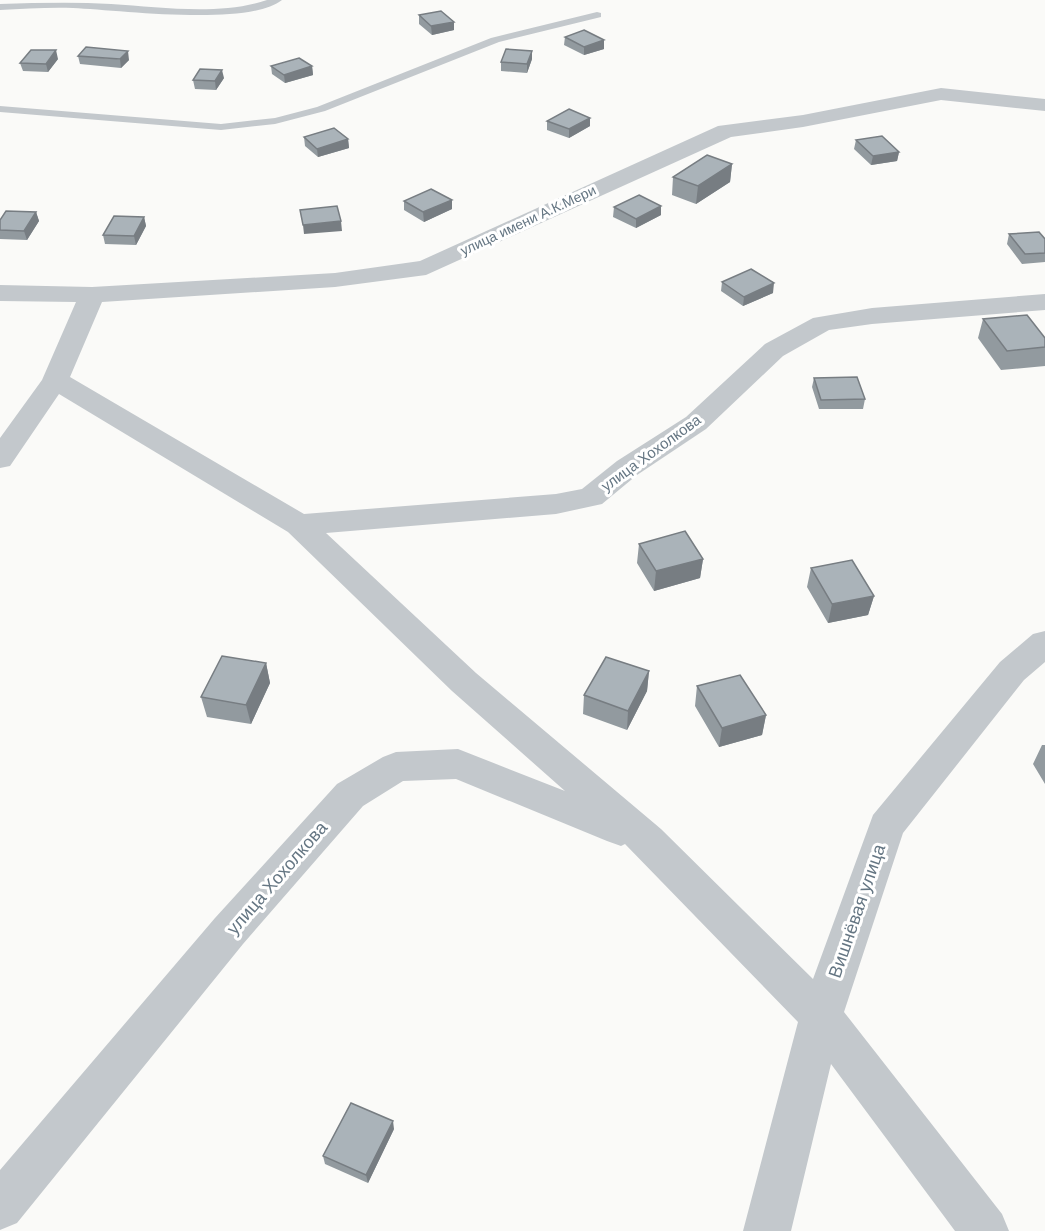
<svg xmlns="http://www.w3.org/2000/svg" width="1045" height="1231" font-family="Arial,sans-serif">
	<rect width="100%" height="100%" fill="#fafaf8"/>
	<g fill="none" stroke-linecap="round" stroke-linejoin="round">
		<path fill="#c3c8cc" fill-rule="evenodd" d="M267,0H282C248,27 119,10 73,8C49,7 24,9 0,10V4C37,3 74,2 111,4C162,7 218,16 267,0Z
			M597,12L601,13V17L499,42L325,111L275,124L221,130L0,112V106L221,124L275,118L317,107L491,38Z"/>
		<path fill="#c3c8cc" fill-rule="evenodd" d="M941,88L1045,99V111L941,100L803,127L731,137L426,275L335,287L102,302L70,377L304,514L556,494L582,489L617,461L686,417L765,344L813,318L872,308L1045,294V310L872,324L829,330L783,356L706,429L637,475L602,504L556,514L326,533L476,673L661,829L813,979L873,815L1000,662L1033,634L1045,631V662L1024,680L903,833L844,1012L1002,1214L1009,1231H955L831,1064L791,1231H743L798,1022L625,844L621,846L607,841L456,779L403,781L363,806L243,944L17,1223L0,1230V1170L215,918L337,784L383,757L396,752L458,749L565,791L452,691L288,532L59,394L10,466L0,468V438L42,380L76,302L0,301V285L92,287L335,273L420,261L718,126L803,115Z"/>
	</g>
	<path fill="#929a9f" d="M419,15L454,22V30L432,35L419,24Z
		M565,37L604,40V49L584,55L564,45Z
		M78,56L129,60L121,68L80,64Z
		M58,59L48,72L23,71L20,63Z
		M532,59L527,73L501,71V62Z
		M271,66H312L313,75L285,83L272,74Z
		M224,78L216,90L195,89L193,80Z
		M590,118V126L569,138L547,130V121Z
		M304,137L348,139L349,148L318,157L305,146Z
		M856,140L899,152L897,161L871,165L854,149Z
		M732,164L730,182L696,204L672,195L673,177Z
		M452,200V209L424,222L404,210V201Z
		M661,206V215L636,228L613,217L614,207Z
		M36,212L39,221L27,240L0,239V220Z
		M144,217L146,226L136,245L105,244L103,235Z
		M1009,234L1045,239V262L1022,264L1007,244Z
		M722,282L773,293L743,306L721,291Z
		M983,319L1045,338V366L1001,370L978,338Z
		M814,378L865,399L863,409H819L812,387Z
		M639,544L703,559L700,578L654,591L637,563Z
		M811,568L874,596L868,615L828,623L807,587Z
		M266,663L270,683L251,724L207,717L201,697Z
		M649,671L647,691L627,730L583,714L584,695Z
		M697,686L766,715L762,735L719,747L695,706Z
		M1042,745H1045V784L1033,764Z
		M394,1129L368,1183L325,1164L323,1156Z"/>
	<path fill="#777d82" d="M454,22V30L432,35L431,26Z
		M604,40V49L584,55V47Z
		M56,50L58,59L48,72L46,64Z
		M128,51L129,60L121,68L120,59Z
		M532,51V59L527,73V64Z
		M312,66L313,75L285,83L284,75Z
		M222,70L224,78L216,90L215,81Z
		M590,118V126L569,138V129Z
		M348,139L349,148L318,157L317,149Z
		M899,152L897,161L871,165L873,156Z
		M732,164L730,182L696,204L698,186Z
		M452,200V209L424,222L423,212Z
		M661,206V215L636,228V219Z
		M36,212L39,221L27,240L24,231Z
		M144,217L146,226L136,245L134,236Z
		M341,221L342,231L304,234L303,225Z
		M774,283L773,293L743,306L744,297Z
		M703,559L700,578L654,591L656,571Z
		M874,596L868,615L828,623L832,604Z
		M266,663L270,683L251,724L246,705Z
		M649,671L647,691L627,730L628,711Z
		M766,715L762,735L719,747L722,728Z
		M393,1121L394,1129L368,1183L366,1175Z"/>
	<path fill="#aab3b9" stroke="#777d82" stroke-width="1.5" d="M441,11L454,22L431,26L419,15Z
		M584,30L604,40L584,47L565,37Z
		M86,47L128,51L120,59L78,56Z
		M506,49L532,51L527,64L501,62Z
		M31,50H56L46,64L20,63Z
		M299,58L312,66L284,75L271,66Z
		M200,69L222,70L215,81L193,80Z
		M569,109L590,118L569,129L547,121Z
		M334,128L348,139L317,149L304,137Z
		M882,136L899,152L873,156L856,140Z
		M707,155L732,164L698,186L673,177Z
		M431,189L452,200L423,212L404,201Z
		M639,195L661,206L636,219L614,207Z
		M337,206L341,221L303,225L300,210Z
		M6,211L36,212L24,231L0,230V220Z
		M114,216L144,217L134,236L103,235Z
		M1039,232L1045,239V253L1025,254L1009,234Z
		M751,269L774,283L744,297L722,282Z
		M1027,315L1045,338V347L1007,351L983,319Z
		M857,377L865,399L821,400L814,378Z
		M685,531L703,559L656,571L639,544Z
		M852,560L874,596L832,604L811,568Z
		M222,656L266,663L246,705L201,697Z
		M606,657L649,671L628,711L584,695Z
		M740,675L766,715L722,728L697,686Z
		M351,1103L393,1121L366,1175L323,1156Z"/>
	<g text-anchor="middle" stroke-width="6" stroke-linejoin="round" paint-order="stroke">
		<g font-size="14" fill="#657683" stroke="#fff">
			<text transform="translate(528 220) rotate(-25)" y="5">улица имени А.К.Мери</text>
		</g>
		<g font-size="15" fill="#657683" stroke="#fff">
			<text transform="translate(651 453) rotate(-36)" y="5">улица Хохолкова</text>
		</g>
		<g font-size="18" fill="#657683" stroke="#fff">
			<text transform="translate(277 878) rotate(-49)" y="6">улица Хохолкова</text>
			<text transform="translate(857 911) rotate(-71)" y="6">Вишнёвая улица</text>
		</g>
	</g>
</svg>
